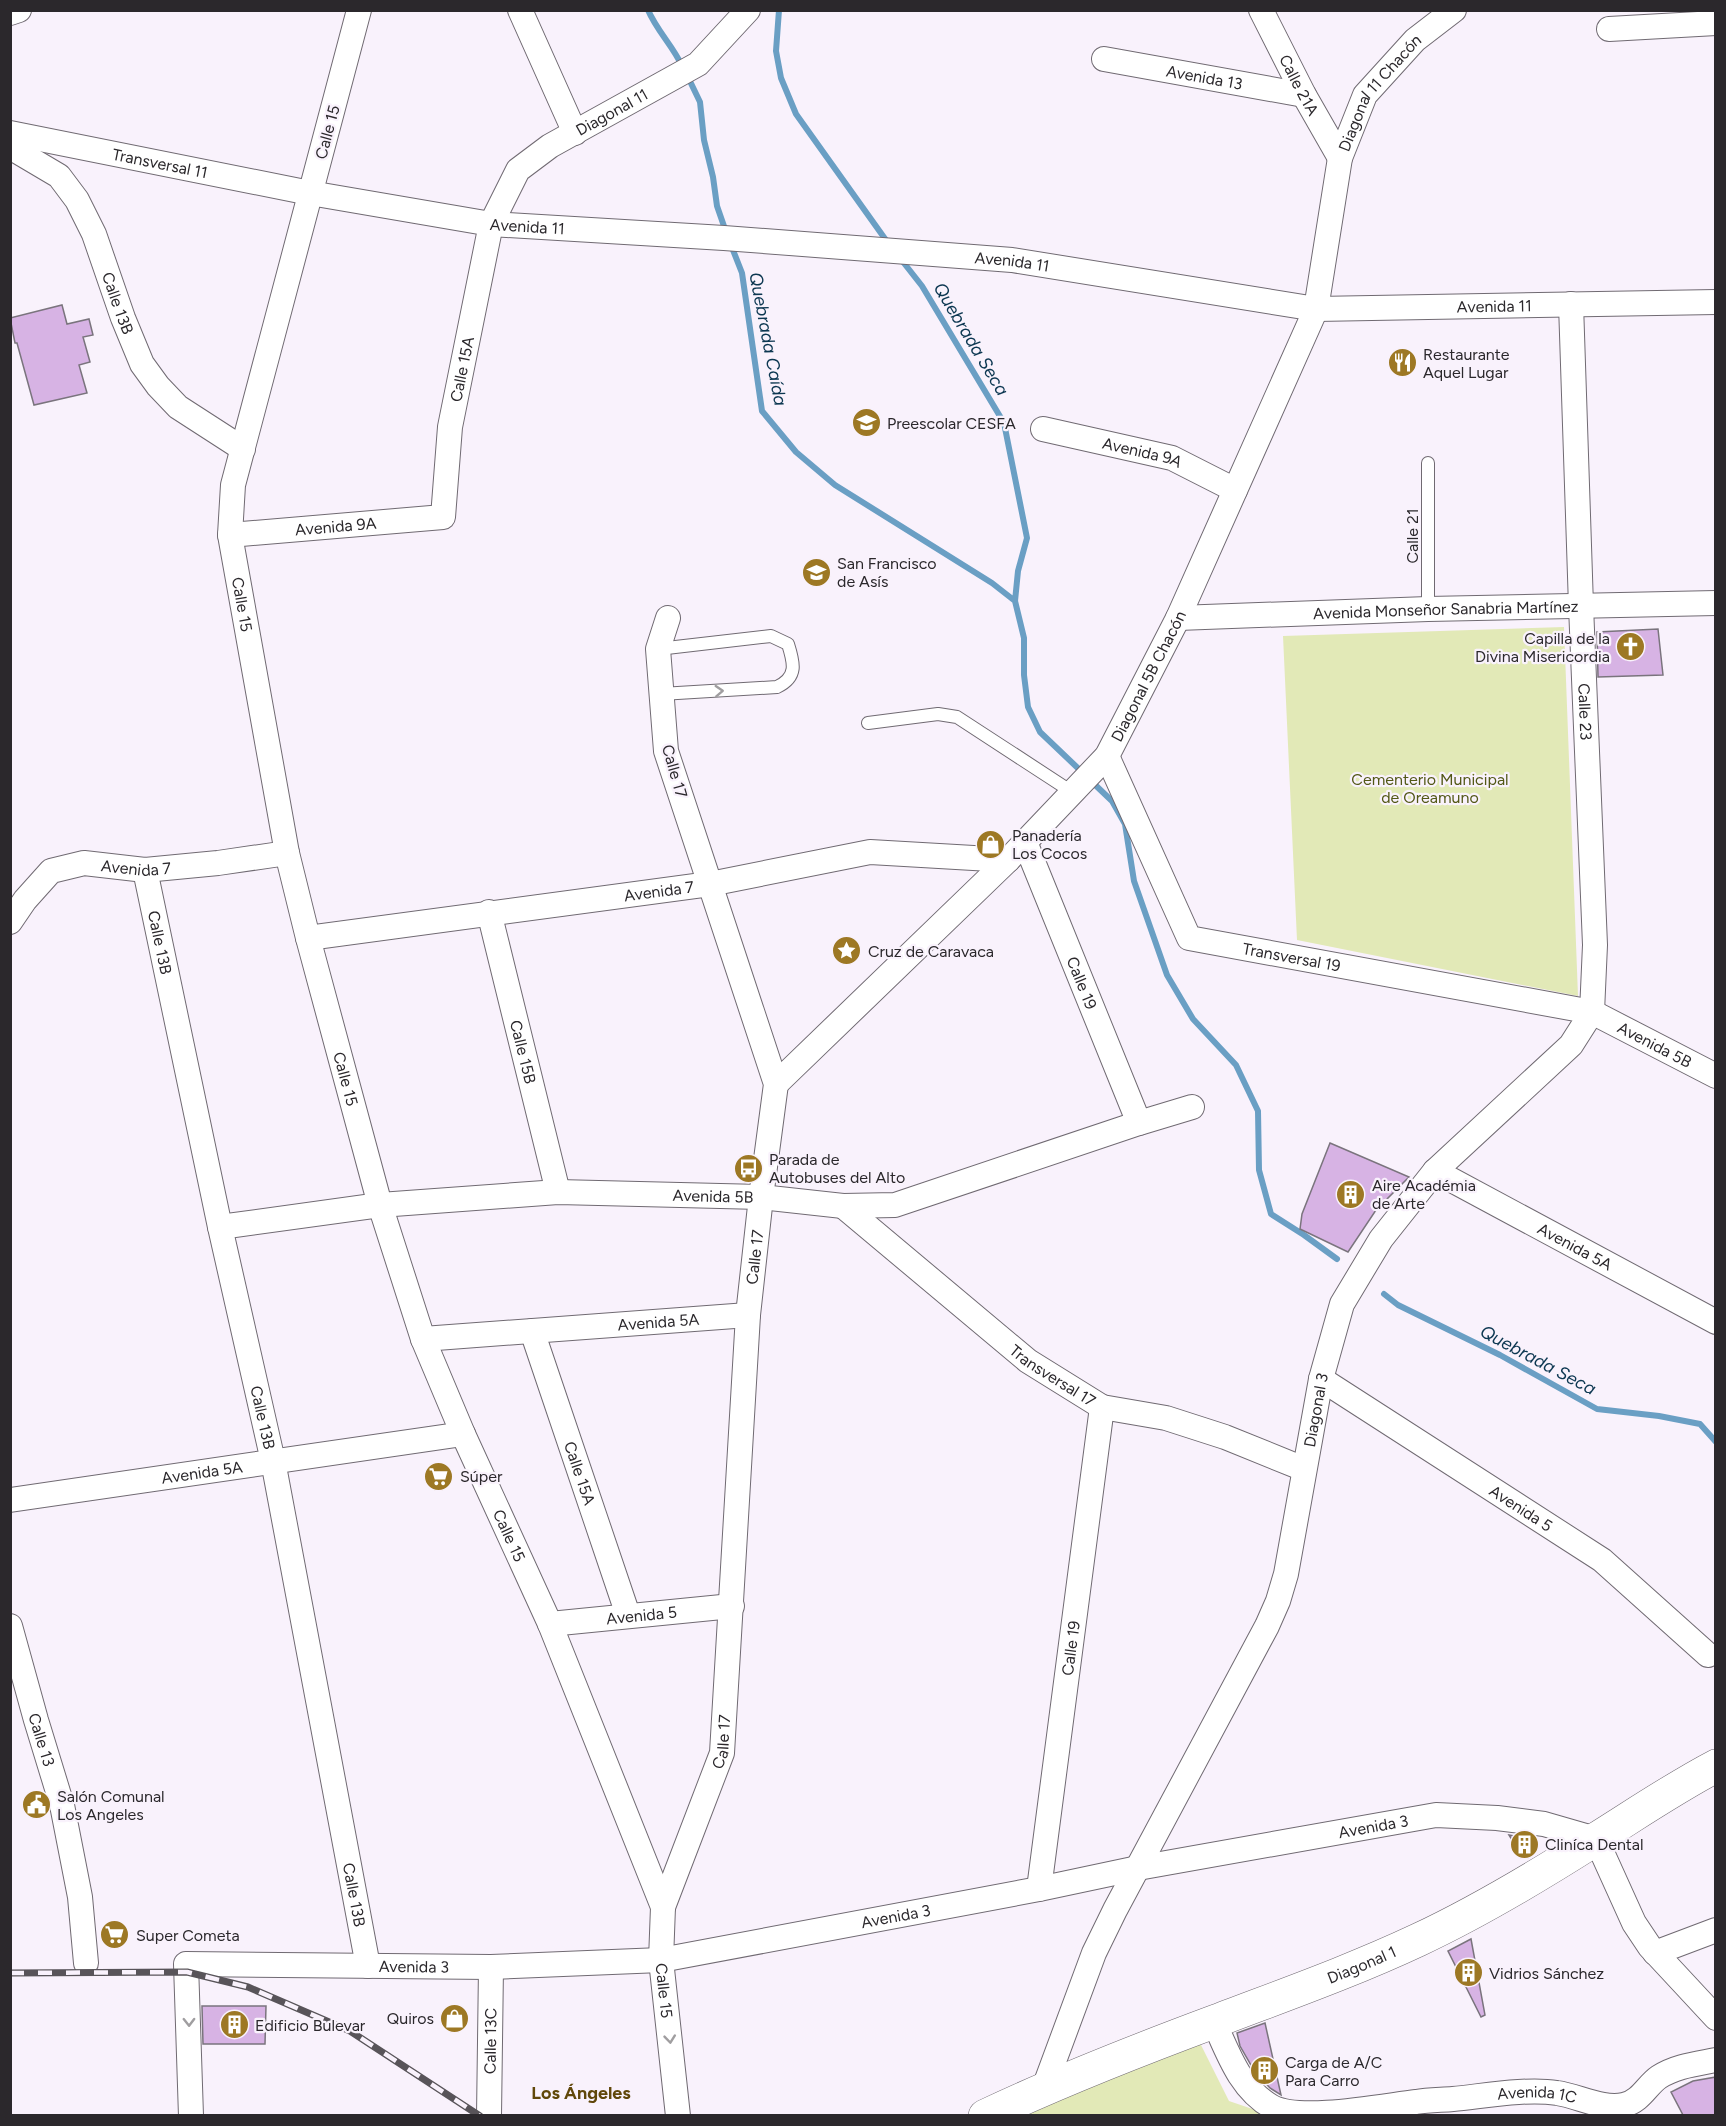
<svg xmlns="http://www.w3.org/2000/svg" width="1726" height="2126" font-family="Figtree,sans-serif">
	<rect width="100%" height="100%" fill="#f9f2fc"/>
	<path fill="#e2e9b7" d="M1564,627L1578,996L1297,940L1283,636Z
		M1200,2043L1229,2101L1270,2115L1015,2116Z"/>
	<g fill="none" stroke-linecap="round" stroke-linejoin="round">
		<path stroke="#6a9fc4" stroke-width="6" d="M648,10C657,31 673,46 682,66
			M779,10L776,51L781,78L796,114L888,243
			M687,75L700,102L704,140L713,177L717,206L726,232
			M731,245L742,273L762,411L796,452L835,485L992,583L1015,601
			M900,258L922,286L1004,423L1027,538L1018,571L1015,601L1024,638V675L1028,707L1040,732L1083,773
			M1090,780L1112,801L1125,824L1134,881L1167,975L1193,1019L1236,1065L1258,1111L1259,1170L1271,1214L1304,1235L1337,1259
			M1384,1294L1398,1305L1500,1355L1597,1409L1659,1416L1700,1424L1716,1442"/>
	</g>
	<path fill="#d7b3e4" stroke="#7a747d" stroke-width="1.5" d="M62,305L67,324L89,319L93,335L83,337L90,362L79,365L87,393L34,405L17,343H15L10,318Z
		M1658,629L1663,675L1598,677L1597,632Z
		M1330,1143L1409,1177L1376,1210L1348,1252L1300,1229L1302,1214Z
		M1509,1835L1530,1839L1537,1850L1523,1858Z
		M1471,1939L1485,2015L1481,2017L1448,1951Z
		M202,2006H266L265,2044H203Z
		M1265,2023L1281,2095L1270,2088L1255,2072L1240,2046L1237,2033Z
		M1716,2077V2115H1683L1671,2092L1693,2081Z"/>
	<g fill="none" stroke-linecap="round" stroke-linejoin="round">
		<defs>
			<path id="service" d="M1428,463V609
				M658,649L771,636L788,644C794,663 798,677 777,687L661,694
				M868,723L938,714L957,717L1072,792"/>
			<g id="minor">
				<path id="s1" d="M359,10L233,485L230,535L287,853L308,938L380,1205L423,1339L463,1434L550,1624L663,1907L661,1960L678,2116"/>
				<path d="M520,10L575,133"/>
				<path id="s2" d="M1261,10L1304,95L1340,158"/>
				<path d="M10,13L19,10"/>
				<path d="M1609,29L1716,23"/>
				<path id="s3" d="M1104,59L1304,95"/>
				<path id="s4" d="M10,133L310,193L491,224L724,238L1012,260L1316,309L1716,302"/>
				<path id="s5" d="M10,147L59,176L77,200L94,234L123,318L142,364L158,386L178,407L243,449"/>
				<path id="s6" d="M1571,304L1581,606L1595,945L1592,1012"/>
				<path id="s7" d="M1043,429L1172,458L1235,490"/>
				<path id="s8" d="M230,535L443,517L450,427L491,224L518,170L550,146L698,64L748,10"/>
				<path id="s9" d="M1178,618L1428,609L1716,603"/>
				<path id="s10" d="M1107,756L1189,938L1592,1012L1716,1076"/>
				<path id="s11" d="M1025,842L1139,1123"/>
				<path id="s12" d="M145,870L220,1227L273,1461L368,1966"/>
				<path id="s13" d="M489,912L558,1192"/>
				<path id="s14" d="M10,922L25,900L51,871L84,863L145,870L218,863L287,853"/>
				<path id="s15" d="M308,938L710,884L870,852L1008,860"/>
				<path id="s16" d="M776,1084L1008,860L1107,756L1178,618L1316,309L1340,158L1365,95L1415,40L1454,10"/>
				<path id="s17" d="M1435,1171L1716,1322"/>
				<path id="s18" d="M843,1206L1028,1361L1102,1407L1166,1418L1225,1437L1304,1469"/>
				<path id="s19" d="M220,1227L380,1205L558,1192L761,1197L843,1206L895,1205L1139,1123L1192,1107"/>
				<path id="s20" d="M532,1331L628,1615"/>
				<path id="s21" d="M423,1339L748,1315"/>
				<path id="s22" d="M1321,1379L1602,1560L1708,1655"/>
				<path id="s23" d="M10,1500L463,1434"/>
				<path id="s24" d="M550,1624L732,1606"/>
				<path id="s25" d="M10,1626L36,1720L62,1805L80,1897L86,1963"/>
				<path id="s26" d="M1039,1889L1102,1407"/>
				<path id="s27" d="M663,1907L722,1753L748,1315L761,1197L776,1084L666,751L658,649L668,618"/>
				<path d="M1655,1953L1716,1930"/>
				<path id="s28" d="M1214,2022C1228,2053 1240,2089 1272,2107C1301,2122 1382,2106 1416,2102C1428,2100 1441,2100 1453,2099C1484,2096 1527,2088 1557,2093C1578,2096 1603,2110 1624,2105C1641,2101 1647,2085 1659,2077C1676,2066 1696,2064 1716,2060"/>
				<path id="s29" d="M1044,2088L1094,1953L1115,1910L1267,1626L1278,1601L1286,1574L1321,1379L1342,1304L1381,1239L1435,1171L1571,1045L1592,1012"/>
				<path id="s30" d="M191,2116L186,1964L491,1967L661,1960L1039,1889L1138,1868L1436,1815L1497,1818L1544,1824L1596,1839L1634,1923L1650,1947L1716,2018"/>
				<path id="s31" d="M489,2116L491,1967"/>
			</g>
			<g id="secondary">
				<path id="s32" d="M985,2116C1061,2080 1138,2050 1216,2021C1284,1995 1352,1971 1418,1940C1480,1911 1538,1876 1596,1839C1636,1814 1674,1788 1716,1766"/>
			</g>
		</defs>
		<use href="#service" stroke="#706a72" stroke-width="14"/>
		<use href="#minor" stroke="#706a72" stroke-width="26"/>
		<use href="#secondary" stroke="#706a72" stroke-width="34"/>
		<use href="#service" stroke="#fff" stroke-width="12"/>
		<use href="#minor" stroke="#fff" stroke-width="24"/>
		<use href="#secondary" stroke="#fff" stroke-width="33"/>
		<defs>
			<path id="rail" d="M10,1973L187,1972L248,1987L350,2031L480,2116"/>
		</defs>
		<use href="#rail" stroke="#585459" stroke-width="7"/>
		<use href="#rail" stroke="#f9f2fc" stroke-width="4.5" stroke-dasharray="14" stroke-linecap="butt"/>
	</g>
	<defs><path id="oneway-chevron" d="M-2-3.5L2.5 0L-2 3.5" fill="none" stroke-width="1.6" stroke-linecap="round" stroke-linejoin="round" transform="scale(1.5)"/></defs>
	<g stroke="#a09ea0">
		<use href="#oneway-chevron" transform="translate(719 691) rotate(-3)"/>
		<use href="#oneway-chevron" transform="translate(189 2022) rotate(89)"/>
		<use href="#oneway-chevron" transform="translate(670 2039) rotate(84)"/>
	</g>
	<defs>
		<symbol id="restaurant-disc" viewBox="-11 -11 22 22"><circle r="9.5" fill="#9d7824" stroke="#f9f2fc"/><path d="M-5-6h1v4h1v-4h1v4h1v-4h1v5L-1.5 .5V6h-2V.5L-5-1ZM5-6V6H3V1.5H1.5Q1.5-4 5-6Z" fill="#fff"/></symbol>
		<symbol id="school-disc" viewBox="-11 -11 22 22"><circle r="9.5" fill="#9d7824" stroke="#f9f2fc"/><path d="M0-5L7-2L0 1L-7-2ZM-4 1L0 2.5L4 1V4Q0 6-4 4Z" fill="#fff"/></symbol>
		<symbol id="church-disc" viewBox="-11 -11 22 22"><circle r="9.5" fill="#9d7824" stroke="#f9f2fc"/><path d="M-1.2-6h2.4v3.5h3.3v2.4h-3.3V6h-2.4V-.1h-3.3v-2.4h3.3Z" fill="#fff"/></symbol>
		<symbol id="shop-disc" viewBox="-11 -11 22 22"><circle r="9.5" fill="#9d7824" stroke="#f9f2fc"/><path d="M-5-2.5h2.3a2.7 3.5 0 0 1 5.4 0H5L5.5 6h-11ZM-1.5-2.5h3a1.5 2.3 0 0 0-3 0Z" fill="#fff"/></symbol>
		<symbol id="sight-disc" viewBox="-11 -11 22 22"><circle r="9.5" fill="#9d7824" stroke="#f9f2fc"/><path d="M0-6L1.8-2.2L6-1.7L2.9 1.2L3.7 5.4L0 3.3L-3.7 5.4L-2.9 1.2L-6-1.7L-1.8-2.2Z" fill="#fff"/></symbol>
		<symbol id="bus-disc" viewBox="-11 -11 22 22"><circle r="9.5" fill="#9d7824" stroke="#f9f2fc"/><path d="M-5-6H5V4H4V6H2V4H-2V6H-4V4H-5ZM-3.5-4V0h7V-4ZM-3.5 1.2v1.5H-2V1.2ZM2 1.2v1.5H3.5V1.2Z" fill="#fff"/></symbol>
		<symbol id="building-disc" viewBox="-11 -11 22 22"><circle r="9.5" fill="#9d7824" stroke="#f9f2fc"/><path d="M-4-6H4V6H1V3H-1V6H-4ZM-2.5-4.3h1.7v1.8h-1.7ZM.8-4.3h1.7v1.8H.8ZM-2.5-1h1.7V.8h-1.7ZM.8-1h1.7V.8H.8Z" fill="#fff"/></symbol>
		<symbol id="supermarket-disc" viewBox="-11 -11 22 22"><circle r="9.5" fill="#9d7824" stroke="#f9f2fc"/><path d="M-6-5.5h2.5l.6 2H6L4.5 2H-2.5L-4.4-4H-6ZM-1.5 3.2a1.3 1.3 0 1 0 .1 0ZM3 3.2a1.3 1.3 0 1 0 .1 0Z" fill="#fff"/></symbol>
		<symbol id="civic-disc" viewBox="-11 -11 22 22"><circle r="9.5" fill="#9d7824" stroke="#f9f2fc"/><path d="M-.6-6.5H3V-4.5H.6V-3L4-1V1h2V6H-6V1h2V-1L-.6-3ZM-1.2 2.5V6h2.4V2.5Z" fill="#fff"/></symbol>
	</defs>
	<g fill-rule="evenodd">
		<use href="#restaurant-disc" x="1386" y="346" width="33" height="33"/>
		<use href="#school-disc" x="850" y="406" width="33" height="33"/>
		<use href="#school-disc" x="800" y="556" width="33" height="33"/>
		<use href="#church-disc" x="1614" y="630" width="33" height="33"/>
		<use href="#shop-disc" x="974" y="828" width="33" height="33"/>
		<use href="#sight-disc" x="830" y="934" width="33" height="33"/>
		<use href="#bus-disc" x="732" y="1152" width="33" height="33"/>
		<use href="#building-disc" x="1334" y="1178" width="33" height="33"/>
		<use href="#supermarket-disc" x="422" y="1460" width="33" height="33"/>
		<use href="#civic-disc" x="20" y="1788" width="33" height="33"/>
		<use href="#building-disc" x="1508" y="1828" width="33" height="33"/>
		<use href="#supermarket-disc" x="98" y="1918" width="33" height="33"/>
		<use href="#building-disc" x="1452" y="1956" width="33" height="33"/>
		<use href="#shop-disc" x="438" y="2002" width="33" height="33"/>
		<use href="#building-disc" x="218" y="2008" width="33" height="33"/>
		<use href="#building-disc" x="1248" y="2054" width="33" height="33"/>
	</g>
	<g text-anchor="middle" stroke-width="4.5" stroke-linejoin="round" paint-order="stroke">
		<g font-size="16" fill="#2b282c" stroke="#f9f2fc">
			<text dy="6" stroke="none"><textPath href="#s3" startOffset="102">Avenida 13</textPath></text>
			<text dy="6" stroke="none"><textPath href="#s2" startOffset="84">Calle 21A</textPath></text>
			<text dy="6" stroke="none"><textPath href="#s16" startOffset="1190">Diagonal 11 Chacón</textPath></text>
			<text dy="6" stroke="none"><textPath href="#s8" startOffset="682">Diagonal 11</textPath></text>
			<text transform="translate(327 132) rotate(-75)" y="6">Calle 15</text>
			<text dy="6" stroke="none"><textPath href="#s4" startOffset="153">Transversal 11</textPath></text>
			<text dy="6" stroke="none"><textPath href="#s4" startOffset="526">Avenida 11</textPath></text>
			<text dy="6" stroke="none"><textPath href="#s4" startOffset="1012">Avenida 11</textPath></text>
			<text dy="6" stroke="none"><textPath href="#s5" startOffset="198">Calle 13B</textPath></text>
			<text dy="6" stroke="none"><textPath href="#s4" startOffset="1498">Avenida 11</textPath></text>
			<text dy="6" stroke="none"><textPath href="#s8" startOffset="363">Calle 15A</textPath></text>
			<text dy="6" stroke="none"><textPath href="#s7" startOffset="102">Avenida 9A</textPath></text>
			<text dy="6" stroke="none"><textPath href="#s8" startOffset="106">Avenida 9A</textPath></text>
			<text transform="translate(1412 536) rotate(-90)" y="6">Calle 21</text>
			<text dy="6" stroke="none"><textPath href="#s1" startOffset="612">Calle 15</textPath></text>
			<text dy="6" stroke="none"><textPath href="#s9" startOffset="268">Avenida Monseñor Sanabria Martínez</textPath></text>
			<text dy="6" stroke="none"><textPath href="#s16" startOffset="556">Diagonal 5B Chacón</textPath></text>
			<text dy="6" stroke="none"><textPath href="#s6" startOffset="408">Calle 23</textPath></text>
			<text transform="translate(675 771) rotate(74)" y="6">Calle 17</text>
			<text dy="6" stroke="none"><textPath href="#s14" startOffset="152">Avenida 7</textPath></text>
			<text dy="6" stroke="none"><textPath href="#s15" startOffset="354">Avenida 7</textPath></text>
			<text dy="6" stroke="none"><textPath href="#s12" startOffset="74">Calle 13B</textPath></text>
			<text dy="6" stroke="none"><textPath href="#s10" startOffset="304">Transversal 19</textPath></text>
			<text dy="6" stroke="none"><textPath href="#s11" startOffset="152">Calle 19</textPath></text>
			<text dy="6" stroke="none"><textPath href="#s10" startOffset="680">Avenida 5B</textPath></text>
			<text dy="6" stroke="none"><textPath href="#s13" startOffset="144">Calle 15B</textPath></text>
			<text dy="6" stroke="none"><textPath href="#s1" startOffset="1098">Calle 15</textPath></text>
			<text dy="6" stroke="none"><textPath href="#s19" startOffset="495">Avenida 5B</textPath></text>
			<text dy="6" stroke="none"><textPath href="#s17" startOffset="159">Avenida 5A</textPath></text>
			<text dy="6" stroke="none"><textPath href="#s27" startOffset="662">Calle 17</textPath></text>
			<text dy="6" stroke="none"><textPath href="#s21" startOffset="236">Avenida 5A</textPath></text>
			<text dy="6" stroke="none"><textPath href="#s18" startOffset="270">Transversal 17</textPath></text>
			<text dy="6" stroke="none"><textPath href="#s29" startOffset="736">Diagonal 3</textPath></text>
			<text dy="6" stroke="none"><textPath href="#s12" startOffset="560">Calle 13B</textPath></text>
			<text dy="6" stroke="none"><textPath href="#s23" startOffset="194">Avenida 5A</textPath></text>
			<text dy="6" stroke="none"><textPath href="#s20" startOffset="150">Calle 15A</textPath></text>
			<text dy="6" stroke="none"><textPath href="#s22" startOffset="238">Avenida 5</textPath></text>
			<text dy="6" stroke="none"><textPath href="#s1" startOffset="1584">Calle 15</textPath></text>
			<text dy="6" stroke="none"><textPath href="#s24" startOffset="92">Avenida 5</textPath></text>
			<text dy="6" stroke="none"><textPath href="#s26" startOffset="243">Calle 19</textPath></text>
			<text dy="6" stroke="none"><textPath href="#s25" startOffset="118">Calle 13</textPath></text>
			<text dy="6" stroke="none"><textPath href="#s27" startOffset="176">Calle 17</textPath></text>
			<text dy="6" stroke="none"><textPath href="#s30" startOffset="1352">Avenida 3</textPath></text>
			<text dy="6" stroke="none"><textPath href="#s12" startOffset="1046">Calle 13B</textPath></text>
			<text dy="6" stroke="none"><textPath href="#s30" startOffset="866">Avenida 3</textPath></text>
			<text dy="6" stroke="none"><textPath href="#s32" startOffset="406">Diagonal 1</textPath></text>
			<text dy="6" stroke="none"><textPath href="#s30" startOffset="380">Avenida 3</textPath></text>
			<text dy="6" stroke="none"><textPath href="#s1" startOffset="2070">Calle 15</textPath></text>
			<text dy="6" stroke="none"><textPath href="#s31" startOffset="75">Calle 13C</textPath></text>
			<text dy="6" stroke="none"><textPath href="#s28" startOffset="372">Avenida 1C</textPath></text>
		</g>
		<g font-size="16" fill="#2b282c" stroke="#f9f2fc" text-anchor="start">
			<text x="1423" y="360">Restaurante<tspan x="1423" dy="18">Aquel Lugar</tspan></text>
			<text x="887" y="429">Preescolar CESFA</text>
			<text x="837" y="569">San Francisco<tspan x="837" dy="18">de Asís</tspan></text>
			<text x="1610" y="644" text-anchor="end">Capilla de la<tspan x="1610" dy="18">Divina Misericordia</tspan></text>
			<text x="1012" y="841">Panadería<tspan x="1012" dy="18">Los Cocos</tspan></text>
			<text x="868" y="957">Cruz de Caravaca</text>
			<text x="769" y="1165">Parada de<tspan x="769" dy="18">Autobuses del Alto</tspan></text>
			<text x="1372" y="1191">Aire Académia<tspan x="1372" dy="18">de Arte</tspan></text>
			<text x="460" y="1482">Súper</text>
			<text x="57" y="1802">Salón Comunal<tspan x="57" dy="18">Los Angeles</tspan></text>
			<text x="1545" y="1850">Cliníca Dental</text>
			<text x="136" y="1941">Super Cometa</text>
			<text x="1489" y="1979">Vidrios Sánchez</text>
			<text x="434" y="2024" text-anchor="end">Quiros</text>
			<text x="255" y="2031">Edificio Bulevar</text>
			<text x="1285" y="2068">Carga de A/C<tspan x="1285" dy="18">Para Carro</tspan></text>
		</g>
		<g font-size="16" fill="#525816" stroke="#f9f2fc">
			<text x="1430" y="785">Cementerio Municipal<tspan x="1430" dy="18">de Oreamuno</tspan></text>
		</g>
		<g font-size="18" font-style="italic" fill="#0c3751" stroke="#f9f2fc">
			<text transform="translate(768 339) rotate(79)" y="6">Quebrada Caída</text>
			<text transform="translate(971 339) rotate(59)" y="6">Quebrada Seca</text>
			<text transform="translate(1538 1360) rotate(28)" y="6">Quebrada Seca</text>
		</g>
		<g font-size="18" font-weight="bold" fill="#60470a" stroke="#f9f2fc">
			<text x="581" y="2099">Los Ángeles</text>
		</g>
	</g>
	<rect width="1726" height="2126" fill="none" stroke="#2b282c" stroke-width="24"/>
</svg>
